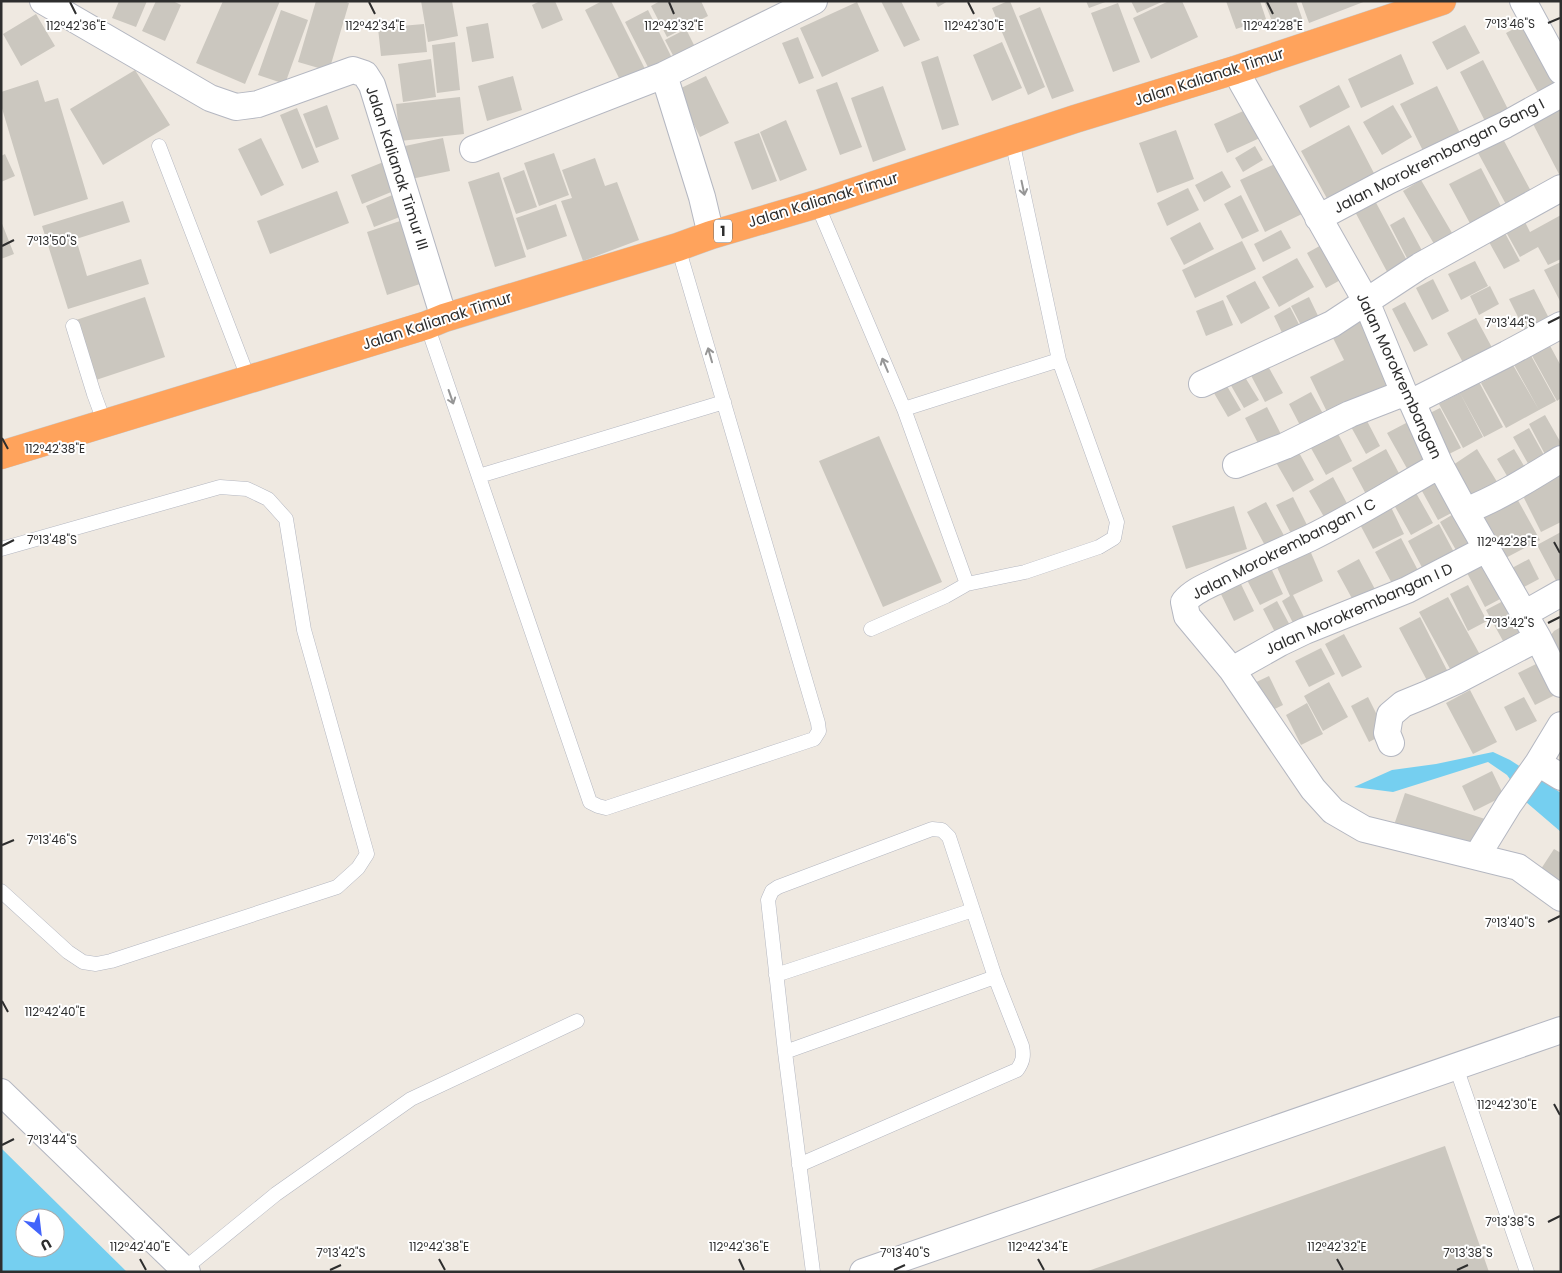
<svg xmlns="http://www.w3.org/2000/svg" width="1562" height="1273" font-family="Poppins,sans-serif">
	<rect width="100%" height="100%" fill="#efe9e1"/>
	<path fill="#75cff0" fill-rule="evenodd" d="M1493,752L1510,760L1561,793V832L1526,802L1507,775L1488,762L1393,792L1354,787L1392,770L1436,764Z
		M1,1148L127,1272H1ZM25,1218H55V1248H25Z"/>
	<path fill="#cbc7bf" d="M119,1H147L136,27L112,18Z
		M156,1H173L181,5L165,41L142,31Z
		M223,1H280L245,84L196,63Z
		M316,1H344L349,3L329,71L298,62Z
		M421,1H452L458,36L428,42Z
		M540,1H555L563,20L542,29L532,5Z
		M602,1H611L646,71L622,84L585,10Z
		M660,1H701L708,16L667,37L651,6Z
		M881,1H901L920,40L904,47Z
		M935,1H948L938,7Z
		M1008,1H1010L1045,87L1028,95L992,8Z
		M1086,1H1108L1089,8Z
		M1131,1H1164L1137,13Z
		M1169,1H1182L1198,37L1151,59L1133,18Z
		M1226,1H1260L1266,19L1236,29Z
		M1264,1H1296L1303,21L1276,31Z
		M1301,1H1366L1309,23Z
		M857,2L879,51L822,77L800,28Z
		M1118,3L1140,62L1113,72L1091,13Z
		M1040,7L1074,91L1052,99L1019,16Z
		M281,10L308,20L285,84L258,75Z
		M648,10L675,64L652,75L625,22Z
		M36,14L55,46L21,66L3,34Z
		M488,23L494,58L472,62L466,27Z
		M424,24L427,52L381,56L378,28Z
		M1523,24L1559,88L1541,98L1506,33Z
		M1465,25L1480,53L1447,70L1432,42Z
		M686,29L698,53L677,63L665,40Z
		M798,37L814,78L799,84L782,43Z
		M455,42L460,90L437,93L432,45Z
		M1002,42L1022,88L992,101L973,55Z
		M1401,54L1414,84L1361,108L1348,79Z
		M938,56L959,125L942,130L921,62Z
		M431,59L436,97L403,102L398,64Z
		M1483,60L1512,117L1489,129L1460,72Z
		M135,70L170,125L103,165L70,109Z
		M513,76L522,110L487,121L478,86Z
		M706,76L729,123L700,137L677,90Z
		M38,80L45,102L58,98L88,199L34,216L1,105V92Z
		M837,82L862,147L840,155L816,90Z
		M1339,85L1350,107L1310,128L1299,106Z
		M883,86L906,150L873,162L851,98Z
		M1437,86L1463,139L1426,157L1400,104Z
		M460,97L464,134L400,141L396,104Z
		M327,105L339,139L316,148L303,114Z
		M1393,105L1412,137L1382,155L1363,122Z
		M297,108L319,162L302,169L280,115Z
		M1250,108L1262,137L1227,153L1214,124Z
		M1561,108V178L1532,122Z
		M786,120L807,170L780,181L760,132Z
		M1349,125L1377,179L1330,204L1301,151Z
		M1176,130L1194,179L1157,193L1139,143Z
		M759,133L777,181L752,190L734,142Z
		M1502,137L1533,195L1508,208L1477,151Z
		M261,138L284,185L261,196L238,149Z
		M443,138L450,171L411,179L405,146Z
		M1255,146L1263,160L1243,172L1235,158Z
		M554,153L569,195L539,206L524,163Z
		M5,154L15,176L1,182V156Z
		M595,158L605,186L617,182L639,240L583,261L561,201L572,198L562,170Z
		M391,159L401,188L362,204L351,175Z
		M1277,163L1302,214L1265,232L1240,180Z
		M1481,168L1504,212L1473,229L1449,184Z
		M524,170L537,207L516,214L503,178Z
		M1222,171L1231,187L1204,202L1195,185Z
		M499,172L526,257L495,267L468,182Z
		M1421,180L1455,238L1437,249L1403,191Z
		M1188,188L1199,210L1167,226L1157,203Z
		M337,191L349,223L270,254L257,221Z
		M402,191L410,213L374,227L366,206Z
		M1241,195L1259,231L1242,239L1224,204Z
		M1373,197L1412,270L1392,281L1353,208Z
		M123,201L130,222L76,239L87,276L141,259L149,284L68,309L42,226Z
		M556,204L567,236L527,250L516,218Z
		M1561,215V259L1548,265L1538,247L1520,257L1506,232L1525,222L1530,232Z
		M1404,217L1427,260L1412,268L1390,225Z
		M406,219L426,282L387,295L367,232Z
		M1,221L14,254L1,259Z
		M1200,222L1214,249L1184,265L1170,238Z
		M1281,230L1291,248L1263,262L1254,244Z
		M1505,233L1520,261L1504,269L1489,242Z
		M1242,241L1256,269L1195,298L1182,270Z
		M1325,243L1344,278L1326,288L1307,253Z
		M1297,258L1314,287L1279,307L1262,277Z
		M1475,261L1488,286L1461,300L1448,274Z
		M1561,262V303L1544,270Z
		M1433,279L1449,311L1432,320L1416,288Z
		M1255,281L1270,308L1241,324L1226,296Z
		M1490,286L1499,304L1479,315L1470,296Z
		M1534,289L1554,328L1530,341L1509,299Z
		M145,297L165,357L93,381L73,321Z
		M1309,297L1321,322L1304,331L1291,306Z
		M1223,300L1233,325L1206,336L1196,311Z
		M1405,302L1428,345L1414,352L1392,309Z
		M1290,307L1303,332L1286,341L1274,316Z
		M1476,318L1496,355L1467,370L1447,333Z
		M1363,320L1396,386L1330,418L1310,377L1344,360L1332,336Z
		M1548,342L1561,366V398L1557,401L1530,352Z
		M1529,352L1556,401L1539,410L1512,361Z
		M1264,359L1283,393L1265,402L1247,368Z
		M1513,365L1539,410L1506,428L1481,383Z
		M1243,374L1259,400L1244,408L1229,382Z
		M1224,381L1241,410L1228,417L1211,388Z
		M1479,382L1503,427L1484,437L1460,393Z
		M1311,392L1327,421L1304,433L1289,404Z
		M1460,393L1483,437L1463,448L1439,404Z
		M1267,407L1284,440L1262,451L1245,418Z
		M1440,408L1461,448L1441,458L1420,418Z
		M1545,415L1561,443V456L1549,462L1529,424Z
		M1365,417L1380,446L1366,454L1350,425Z
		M1408,422L1429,460L1409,472L1387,433Z
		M1334,426L1352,461L1326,475L1307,441Z
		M1529,428L1549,464L1534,474L1513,437Z
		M879,436L942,582L883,607L819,461Z
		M1296,447L1314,480L1293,492L1274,459Z
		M1386,449L1402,479L1368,498L1352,468Z
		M1477,449L1502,490L1478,505L1453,465Z
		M1514,449L1530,476L1513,486L1497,459Z
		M1438,471L1459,509L1438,520L1417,482Z
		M1561,472V522L1541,532L1521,492Z
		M1333,477L1350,509L1327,522L1309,491Z
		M1411,484L1433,523L1411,535L1389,496Z
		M1515,495L1540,540L1498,562L1474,518Z
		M1293,497L1311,533L1295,541L1276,505Z
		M1388,501L1404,534L1373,549L1356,517Z
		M1266,502L1288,543L1269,553L1247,512Z
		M1234,506L1247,549L1186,569L1172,526Z
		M1462,509L1483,547L1461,559L1440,522Z
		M1439,524L1457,558L1426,575L1408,541Z
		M1561,532V590L1537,545Z
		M1401,538L1422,578L1396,591L1375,552Z
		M1306,541L1323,581L1293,595L1309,627L1298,633L1282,601L1290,596L1272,556Z
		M1359,559L1377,593L1355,604L1337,571Z
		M1529,559L1539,579L1522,588L1512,568Z
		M1485,561L1504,597L1485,607L1466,571Z
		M1270,566L1283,594L1260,605L1246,578Z
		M1238,578L1254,611L1234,621L1218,588Z
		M1468,585L1487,621L1468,631L1450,594Z
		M1448,597L1484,662L1455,678L1419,612Z
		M1505,600L1526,640L1508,650L1486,610Z
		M1277,601L1294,633L1279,640L1263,609Z
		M1420,617L1451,678L1431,688L1399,628Z
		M1561,627V661L1547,640L1554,631Z
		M1344,634L1362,667L1342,677L1325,644Z
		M1321,648L1335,674L1309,687L1295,661Z
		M1538,663L1555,695L1535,705L1518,673Z
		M1269,676L1283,705L1264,714L1250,685Z
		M1329,682L1348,717L1323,731L1304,696Z
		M1470,690L1497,742L1473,754L1446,703Z
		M1368,697L1386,733L1369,742L1351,706Z
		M1524,697L1537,721L1516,731L1504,707Z
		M1307,703L1323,734L1301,745L1286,715Z
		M1492,771L1504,796L1474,811L1462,786Z
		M1405,793L1485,819L1474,852L1394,825Z
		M1554,849L1561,853V890L1537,875Z
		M1445,1146L1489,1272H1088V1271Z"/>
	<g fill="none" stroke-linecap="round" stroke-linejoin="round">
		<defs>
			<path id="lane" d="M159,146L249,380
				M817,204L904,409L967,584L946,596L871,629
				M427,325L590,802L598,806L606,808L814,739L819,731L818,723L678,247
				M73,326L94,394L105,424
				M904,409L1059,360
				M479,476L724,402
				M1,549L220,487L247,489L268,499L286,519L304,630L367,854L358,868L337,887L111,961L96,964L83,962L68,952L1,891
				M967,584L1025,572L1099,547L1114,538L1117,522L1059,360L1012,140
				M776,975L973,910
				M785,1052L995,977
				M1456,1067L1527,1272
				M799,1165L1017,1070C1023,1062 1024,1056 1022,1046L995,977L949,837L942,830L932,829L778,887L772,891L768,900L785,1052L813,1272
				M184,1269L276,1194L411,1099L577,1021"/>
			<path id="street" d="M43,1L210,98L236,107L258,104L353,70L365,74L372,85L444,318
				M1523,1L1561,71
				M1235,70L1366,301L1404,393L1412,402L1440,465L1465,511L1538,638L1561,684
				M664,75L702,197L711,235
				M473,149L664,75L814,1
				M1318,218L1388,181L1505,125L1561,94
				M1202,384L1332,324L1420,266L1561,188
				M1412,402L1507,354L1561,325
				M1236,465L1285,446L1350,414L1404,393
				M1440,465C1397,489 1355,516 1310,538C1280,552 1249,565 1219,580C1207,586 1193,591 1184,602L1187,616L1232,670L1313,789L1333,811L1364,829L1518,867L1561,898
				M1465,511C1499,498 1530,478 1561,459
				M1524,614L1561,593
				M1232,670L1280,643L1305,631L1407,590L1486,549
				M1561,725L1538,763L1561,777
				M1391,743L1387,733L1390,715L1403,704L1425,695L1456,681L1538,638
				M1477,856L1509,804L1538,763
				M1,1092L187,1272
				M863,1272L1561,1030"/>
			<path id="highway" d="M1,455L427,325L444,318L678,247L711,235L817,204L1075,119L1235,70L1442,1"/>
		</defs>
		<use href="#lane" stroke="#b4b7c1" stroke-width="15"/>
		<use href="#street" stroke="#b4b7c1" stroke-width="28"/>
		<use href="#highway" stroke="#c9c9c9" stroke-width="29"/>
		<use href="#lane" stroke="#fff" stroke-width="14"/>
		<use href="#street" stroke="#fff" stroke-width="26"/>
		<use href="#highway" stroke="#ffa35c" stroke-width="28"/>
	</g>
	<defs><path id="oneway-shaft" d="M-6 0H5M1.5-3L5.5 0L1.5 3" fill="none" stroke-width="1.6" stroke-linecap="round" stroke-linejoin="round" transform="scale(1.25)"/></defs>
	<g stroke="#969696">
		<use href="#oneway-shaft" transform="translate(1023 188) rotate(78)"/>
		<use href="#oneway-shaft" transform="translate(710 355) rotate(-106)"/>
		<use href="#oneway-shaft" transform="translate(885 365) rotate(-113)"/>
		<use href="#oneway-shaft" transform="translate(451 397) rotate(71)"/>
	</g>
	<path fill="none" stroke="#2e2e2e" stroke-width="2" d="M70,2L76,14M369,2L375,14M669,2L674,14M968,2L974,14M1267,2L1273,14M1548,23L1560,18M2,246L14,240M1548,323L1560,317M2,438L8,449M1554,542L1560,553M2,546L14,540M1548,623L1560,617M2,845L14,840M1548,922L1560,916M2,1001L8,1012M1554,1104L1560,1115M2,1145L14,1139M1548,1222L1560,1216M140,1259L146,1270M439,1259L445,1270M739,1259L744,1270M1038,1259L1044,1270M1337,1259L1343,1270M330,1270L341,1265M894,1270L905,1265M1457,1270L1468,1265"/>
	<g text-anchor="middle" stroke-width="4" stroke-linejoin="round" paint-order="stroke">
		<rect fill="#fff" stroke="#6d6d6d" stroke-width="1" x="714" y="219.5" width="18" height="23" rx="4"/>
		<g font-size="14" font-weight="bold" fill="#2e2e2e">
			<text x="723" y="236">1</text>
		</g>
		<g font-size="15" fill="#2e2e2e" stroke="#fff">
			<text transform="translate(1209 77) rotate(-18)" y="5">Jalan Kalianak Timur</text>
			<text transform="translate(1439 156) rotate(-27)" y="5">Jalan Morokrembangan Gang I</text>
			<text transform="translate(397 168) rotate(72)" y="5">Jalan Kalianak Timur III</text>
			<text transform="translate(823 200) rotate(-17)" y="5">Jalan Kalianak Timur</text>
			<text transform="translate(437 321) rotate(-18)" y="5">Jalan Kalianak Timur</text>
			<text transform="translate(1399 376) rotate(65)" y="5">Jalan Morokrembangan</text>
			<text transform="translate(1284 549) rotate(-27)" y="5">Jalan Morokrembangan I C</text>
			<text transform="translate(1359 609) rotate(-24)" y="5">Jalan Morokrembangan I D</text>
		</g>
	</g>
	<g font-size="12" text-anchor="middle" fill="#2e2e2e" stroke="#fff" stroke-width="4" stroke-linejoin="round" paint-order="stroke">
		<text x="1510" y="28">7°13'46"S</text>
		<text x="76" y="30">112°42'36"E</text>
		<text x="1273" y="30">112°42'28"E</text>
		<text x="375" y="30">112°42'34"E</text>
		<text x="674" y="30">112°42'32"E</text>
		<text x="974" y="30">112°42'30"E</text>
		<text x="52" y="245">7°13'50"S</text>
		<text x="1510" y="327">7°13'44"S</text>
		<text x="55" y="453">112°42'38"E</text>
		<text x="52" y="544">7°13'48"S</text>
		<text x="1507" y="546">112°42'28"E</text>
		<text x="1510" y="627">7°13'42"S</text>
		<text x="52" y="844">7°13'46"S</text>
		<text x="1510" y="927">7°13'40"S</text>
		<text x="55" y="1016">112°42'40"E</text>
		<text x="1507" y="1109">112°42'30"E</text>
		<text x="52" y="1144">7°13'44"S</text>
		<text x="1510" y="1226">7°13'38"S</text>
		<text x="140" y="1251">112°42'40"E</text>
		<text x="439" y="1251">112°42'38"E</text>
		<text x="739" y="1251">112°42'36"E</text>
		<text x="1038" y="1251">112°42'34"E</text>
		<text x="1337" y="1251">112°42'32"E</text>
		<text x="341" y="1257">7°13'42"S</text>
		<text x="905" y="1257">7°13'40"S</text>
		<text x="1468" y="1257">7°13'38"S</text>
	</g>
	<rect width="1562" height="1273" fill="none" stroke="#2e2e2e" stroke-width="5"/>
	<g transform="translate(40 1233) rotate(152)"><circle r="24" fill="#ffffff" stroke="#ababab"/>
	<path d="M0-4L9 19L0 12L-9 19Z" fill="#4264fb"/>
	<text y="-8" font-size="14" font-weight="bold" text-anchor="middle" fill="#2e2e2e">U</text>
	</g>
</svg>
